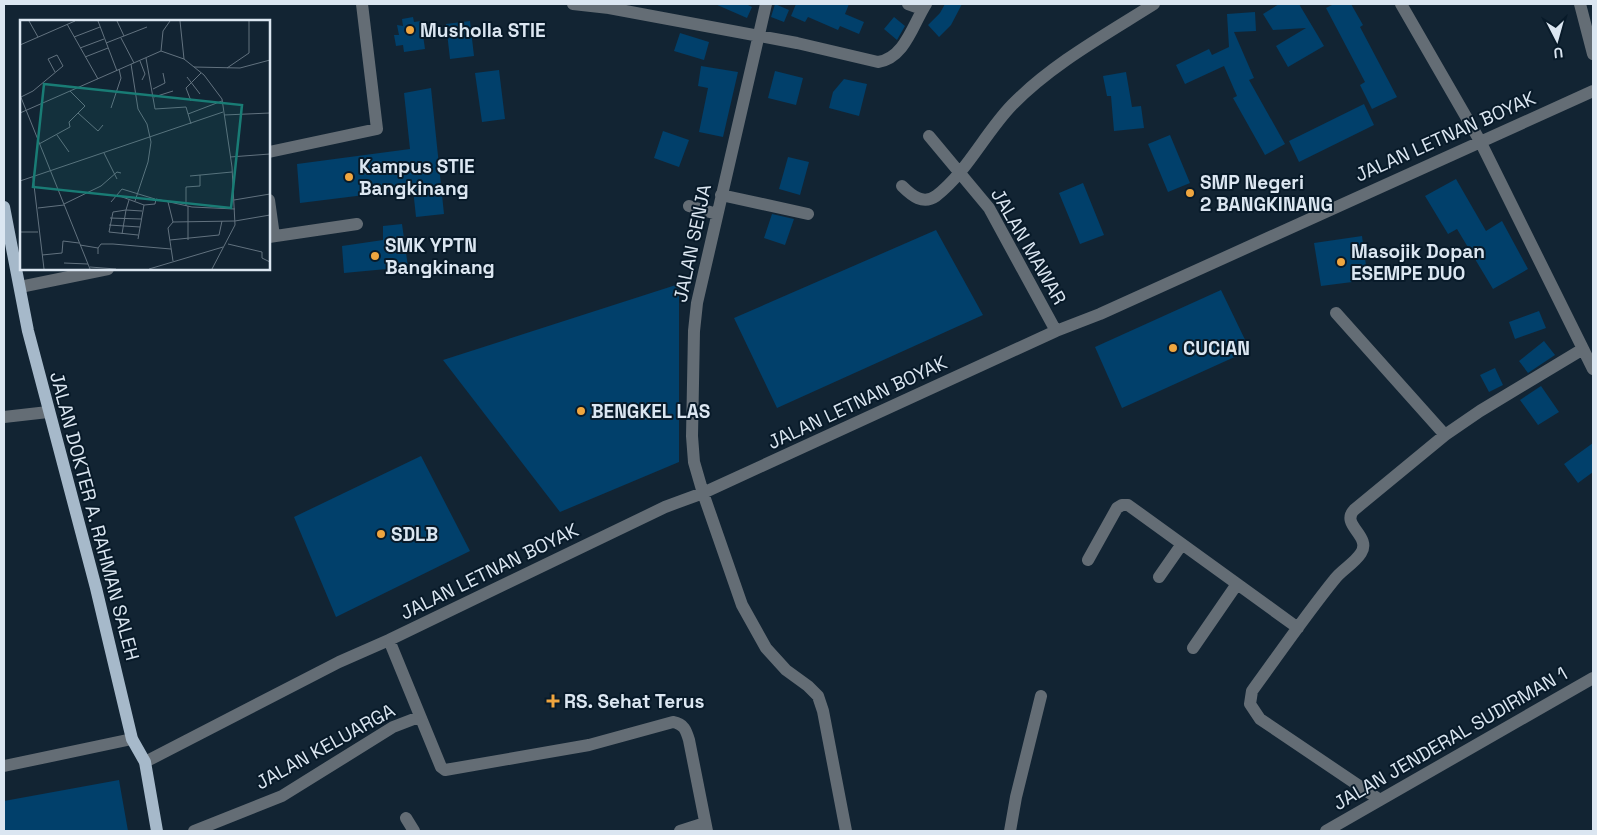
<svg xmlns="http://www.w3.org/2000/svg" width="1597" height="835" font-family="'Space Grotesk',sans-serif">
	<rect width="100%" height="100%" fill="#122433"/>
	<path fill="#01406b" d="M715,4H746L752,7L747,18Z
		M775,4L789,10L784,22L771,17Z
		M796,4H849L845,14L864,22L859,34L840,26L838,30L808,17L805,22L791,16Z
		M945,4H962L951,25L939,37L928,25L940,13Z
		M1279,4H1299L1324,46L1288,67L1276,46L1306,28L1273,30L1263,14Z
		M1334,4H1351L1363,25L1360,27L1397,97L1372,109L1360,85L1365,82L1326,8Z
		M1255,12L1256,31L1234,32L1254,78L1249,80L1285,144L1265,155L1233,98L1237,96L1224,66L1185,84L1176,65L1209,49L1212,55L1229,47L1227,14Z
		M413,17L414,22L421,21L425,49L404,52L403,45L396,46L394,35H399L397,25L403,26L402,19Z
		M894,17L905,26L897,40L884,29Z
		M470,21L474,56L450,59L446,24Z
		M680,33L709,42L704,60L674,51Z
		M701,66L738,72L723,137L699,132L708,88L698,86Z
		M499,70L505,119L482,122L475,73Z
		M775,71L803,78L796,105L768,98Z
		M1126,72L1132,107L1141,106L1144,128L1114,131L1111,96H1107L1103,76Z
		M844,79L867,84L859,116L829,108L833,92Z
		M431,88L444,214L416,217L413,189L300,203L297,164L410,149L404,93Z
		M1364,104L1374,125L1299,162L1289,141Z
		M663,131L689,140L679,167L654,158Z
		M1170,135L1190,183L1168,192L1148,144Z
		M788,157L809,162L800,195L779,189Z
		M1456,179L1486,231L1502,221L1528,269L1493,289L1457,229L1448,234L1425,196Z
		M1083,183L1104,235L1080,244L1059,193Z
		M772,214L794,219L785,245L764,238Z
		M402,224L408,267L344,273L342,246L383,240V226Z
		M936,230L983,315L777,408L734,318Z
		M1362,236L1368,280L1321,286L1314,243Z
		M679,284V462L560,512L443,360Z
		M1221,290L1250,350L1122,408L1095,347Z
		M1539,311L1546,328L1515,339L1509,322Z
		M1544,341L1555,355L1528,373L1519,361Z
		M1495,368L1503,385L1489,392L1480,375Z
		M1541,386L1559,412L1538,425L1520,400Z
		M1593,443V472L1578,483L1564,464Z
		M421,456L470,551L336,617L294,517Z
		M119,780L128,831H4V801Z"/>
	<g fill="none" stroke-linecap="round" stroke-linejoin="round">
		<path stroke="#646d75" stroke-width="12" d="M573,4L609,8V4
			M766,4L697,303L694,331L692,436L694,462L703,493L742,605L766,648L786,670L808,686L818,696L823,711L846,831
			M908,4L922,9
			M1401,4L1480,141L1593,369
			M1580,4L1593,54
			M609,8L797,43L878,62C905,58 913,24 926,4
			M929,136L989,208L1056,331
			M269,152L377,129L362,4
			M902,186C912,196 923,205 936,196C967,172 985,133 1012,105C1052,64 1105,35 1154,4
			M721,195L808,214
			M269,200L274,236
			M689,206L717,214
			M269,237L357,224
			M20,287L108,269
			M1336,313L1445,435
			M4,417L48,412
			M1088,560L1117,508L1122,505H1128L1298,628
			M1159,577L1182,544
			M389,640L441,767L445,770L589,745L673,722C684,724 686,730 689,740L707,831
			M1193,648L1237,584
			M145,762L339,662L389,640L665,507L703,493L1056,331L1100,314L1593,91
			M4,766L132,739
			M1380,800L1260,719L1250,704L1252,691C1279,654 1305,616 1334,580C1341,570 1354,564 1361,553C1372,536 1340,525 1354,510L1445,435L1480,411L1583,349
			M406,818L414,831
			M194,831L282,796L393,727L419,717
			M680,831L705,823
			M1010,831L1016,797L1041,696
			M1326,831L1593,678"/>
		<path stroke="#a6b9ca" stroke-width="12" d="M4,207L28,331L96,588L132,739L145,762L157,831"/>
	</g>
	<g fill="#f0a63f" stroke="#081a29" stroke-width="2">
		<circle cx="410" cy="30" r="5"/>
		<circle cx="349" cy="177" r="5"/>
		<circle cx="1190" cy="193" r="5"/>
		<circle cx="375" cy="256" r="5"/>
		<circle cx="1341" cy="262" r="5"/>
		<circle cx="1173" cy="348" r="5"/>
		<circle cx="581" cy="411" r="5"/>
		<circle cx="381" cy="534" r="5"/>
		<path d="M550.5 693.5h5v5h5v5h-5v5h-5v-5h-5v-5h5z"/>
	</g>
	<g text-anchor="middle" stroke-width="4" stroke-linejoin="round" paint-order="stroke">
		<g font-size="19" font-weight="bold" fill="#dbe6f1" stroke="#081a29" text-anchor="start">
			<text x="420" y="37">Musholla STIE</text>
			<text x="359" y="173">Kampus STIE<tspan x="359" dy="22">Bangkinang</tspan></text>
			<text x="1200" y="189">SMP Negeri<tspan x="1200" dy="22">2 BANGKINANG</tspan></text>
			<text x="385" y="252">SMK YPTN<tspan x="385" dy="22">Bangkinang</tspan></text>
			<text x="1351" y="258">Masojik Dopan<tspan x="1351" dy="22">ESEMPE DUO</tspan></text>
			<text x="1183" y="355">CUCIAN</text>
			<text x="591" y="418">BENGKEL LAS</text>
			<text x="391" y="541">SDLB</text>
			<text x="564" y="708">RS. Sehat Terus</text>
		</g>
		<g font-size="19" fill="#dbe6f1" stroke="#081a29">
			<text transform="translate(1445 136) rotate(-24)" y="7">JALAN LETNAN BOYAK</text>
			<text transform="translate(692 243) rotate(-78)" y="7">JALAN SENJA</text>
			<text transform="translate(1029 246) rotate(60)" y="7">JALAN MAWAR</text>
			<text transform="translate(857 402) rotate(-25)" y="7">JALAN LETNAN BOYAK</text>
			<text transform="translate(95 516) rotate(75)" y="7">JALAN DOKTER A. RAHMAN SALEH</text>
			<text transform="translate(489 571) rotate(-26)" y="7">JALAN LETNAN BOYAK</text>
			<text transform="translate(1450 738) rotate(-30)" y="7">JALAN JENDERAL SUDIRMAN 1</text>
			<text transform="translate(325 746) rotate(-29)" y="7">JALAN KELUARGA</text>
		</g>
	</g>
	<g transform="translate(20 20)">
		<rect width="250" height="250" fill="#122433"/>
		<path fill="none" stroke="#62727f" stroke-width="1" d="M9,1L18,17M78,1L97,51M97,1L104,16M160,1L164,39L184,55L202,79L212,147L215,205L192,249M47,4L78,59M54,17L80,7M101,18L114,43M86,23L127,7M0,25L55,1M60,28L84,19M141,31L164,39M65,37L88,28M126,38L135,89L166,87L171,104M120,41L125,54L122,60M111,44L118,89L127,104L131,122L128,142L115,181M174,47L220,48L250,40M207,48L229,33V1M167,57L180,74M133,69L145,63L143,53M0,75L70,249M1,77L13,71L43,46L37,35L28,39L35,52M134,77L153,71M171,81L166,68L181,53M91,88L101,58L99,49M0,93L141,31L143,11L150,1M58,93L78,111L83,105M168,94L202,81M204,95L250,93M37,115L49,132M19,124L50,107L49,102L65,86L50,71M84,133L97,159M210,137L250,134M170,156L212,152M13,157L24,249M0,161L203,92M97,175L124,185L135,184L136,179L172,187L215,189M109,180L106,190L93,192L89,212L118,215M214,180L250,174M91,182L102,169L135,179M148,182L153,202L148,208L153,241M44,184L81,166L97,152L101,153M166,186V167L180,166V155M168,186V220M18,188L44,185M90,198L121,199M153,202L215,201L250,195M89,205L120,207M0,212H18M102,214L106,190L122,191M118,219L124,185M150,220L199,215L202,201M208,224L242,232V238L250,242M60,225L78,228V234M78,228L81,224H93L151,229M22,235L42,233L43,221L59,223M44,243L68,244M70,247L96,249M129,249L203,227"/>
		<path fill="#197c75" fill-opacity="0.15" stroke="#197c75" stroke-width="2.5" d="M24,64L222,85L211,188L13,167Z"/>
		<rect width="250" height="250" fill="none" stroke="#dbe6f1" stroke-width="2.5"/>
	</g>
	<rect width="1597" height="835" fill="none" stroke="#dbe6f1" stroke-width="10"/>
	<g transform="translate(1557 40) rotate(174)" stroke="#081a29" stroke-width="4" paint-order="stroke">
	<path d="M0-4L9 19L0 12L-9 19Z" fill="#dbe6f1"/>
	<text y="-8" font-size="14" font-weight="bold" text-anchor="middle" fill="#dbe6f1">U</text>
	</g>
</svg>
